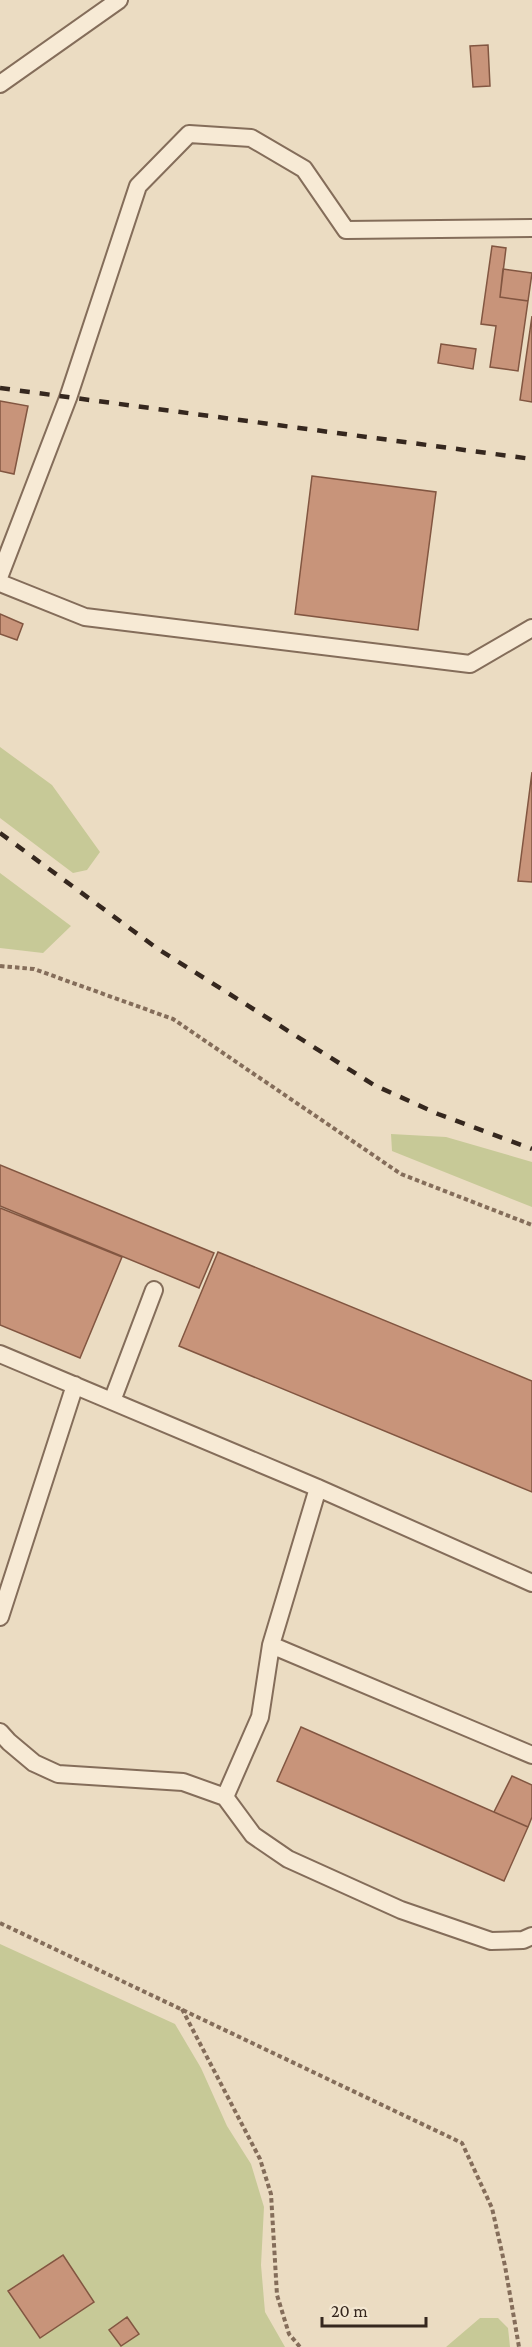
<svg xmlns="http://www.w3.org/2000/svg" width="532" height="2347" font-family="'Crimson Pro',serif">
	<rect width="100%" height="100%" fill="#ebdcc2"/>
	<path fill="#c7c997" d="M0,747L52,785L100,852L87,870L73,873L0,818Z
		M0,873L71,926L43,953L0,948Z
		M391,1134L446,1137L532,1162V1207L392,1151Z
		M0,1944L175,2024L201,2068L227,2126L251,2164L264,2207L261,2265L265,2312L285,2347H0Z
		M480,2318H498L508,2328L510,2347H446Z"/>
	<path fill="#c8947a" stroke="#825641" stroke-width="1.5" d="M488,45L490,86L473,87L470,46Z
		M492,246L506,248L500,297L528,301L518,371L490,367L496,326L481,324Z
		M503,269L532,273L528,301L500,297Z
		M532,316V402L520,400Z
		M441,344L476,349L473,369L438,363Z
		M0,401L28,406L14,474L0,471Z
		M312,476L436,492L418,630L295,614Z
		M0,614L23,624L17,640L0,634Z
		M532,772V882L518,881Z
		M0,1165L214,1253L199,1288L0,1206Z
		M0,1208L122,1257L80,1358L0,1325Z
		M218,1252L532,1381V1492L179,1346Z
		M301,1727L528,1827L504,1881L277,1781Z
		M512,1776L532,1785V1817L528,1827L494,1812Z
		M63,2255L94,2302L40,2338L8,2291Z
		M127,2317L139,2334L121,2346L109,2330Z"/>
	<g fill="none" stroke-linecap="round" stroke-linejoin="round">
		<defs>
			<path id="service" d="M0,84L119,0
				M0,575L68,398L138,186L189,134L251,138L304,169L346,230L532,228
				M0,583L85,617L470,664L532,628
				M0,1354L318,1488L532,1583
				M112,1401L154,1290
				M318,1488L271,1645L260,1717L225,1797L253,1835L288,1859L401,1910L491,1941L523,1940L532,1936
				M0,1617L75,1385
				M271,1645L532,1755
				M0,1732L9,1742L34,1763L58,1774L183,1782L225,1797"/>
		</defs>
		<use href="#service" stroke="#846d5a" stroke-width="20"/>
		<path stroke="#846d5a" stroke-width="4" stroke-dasharray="4.5 3" stroke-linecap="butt" d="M0,966L34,969L173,1019L401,1174L532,1225
			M0,1923L462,2143L492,2208L505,2266L519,2347
			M182,2009L260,2159L271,2194L277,2295L289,2334L300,2347"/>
		<use href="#service" stroke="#f7ead5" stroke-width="16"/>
		<path stroke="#35271e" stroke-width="4.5" stroke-dasharray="10 10" stroke-linecap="butt" d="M0,388L532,459
			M0,833L158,949L374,1085L438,1114L532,1149"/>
	</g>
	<path d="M322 2317v9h104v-9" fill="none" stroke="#35271e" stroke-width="3"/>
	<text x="331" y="2317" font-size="18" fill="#35271e" stroke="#f3e7d1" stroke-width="4.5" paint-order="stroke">20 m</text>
</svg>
